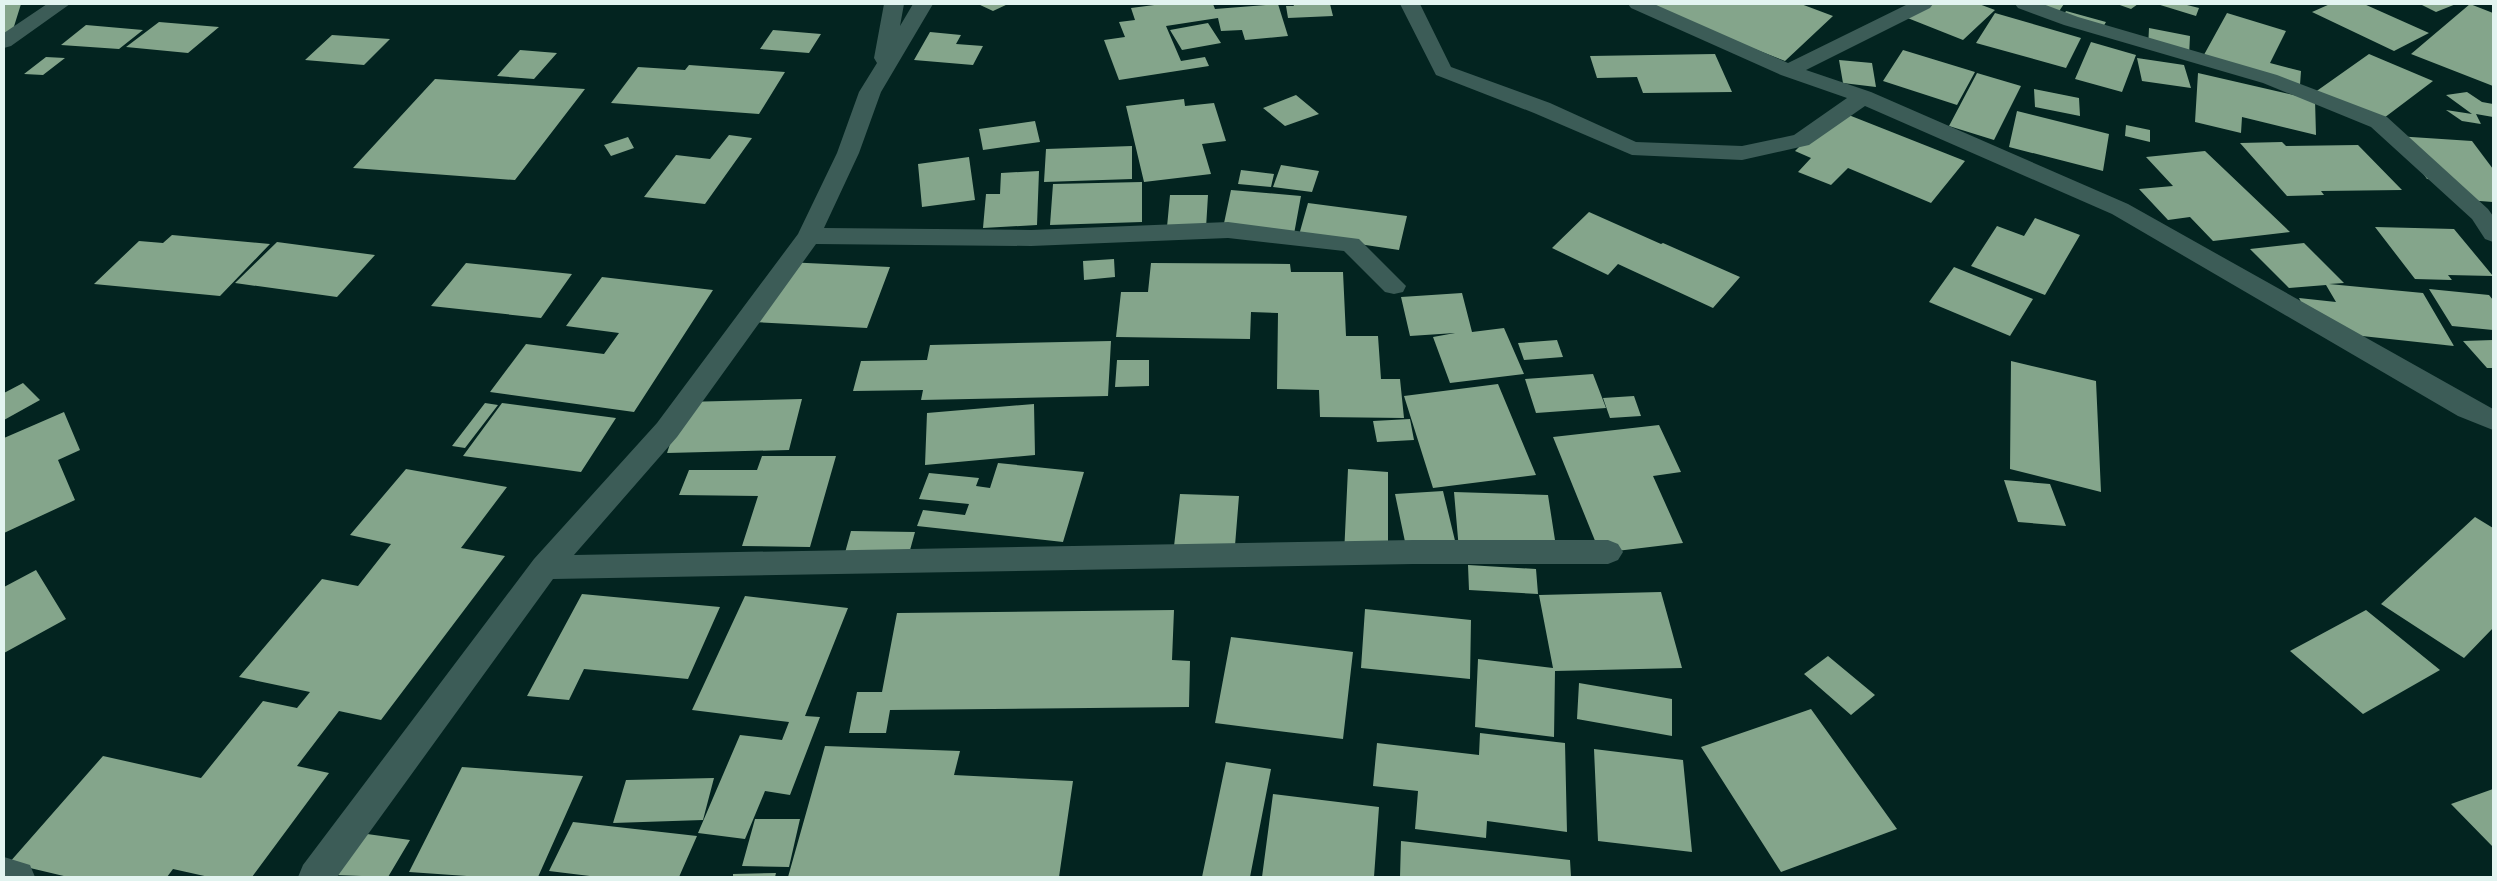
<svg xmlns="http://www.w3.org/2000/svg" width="2497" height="881" font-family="Montserrat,sans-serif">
	<rect width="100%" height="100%" fill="#032420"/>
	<path fill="#84a58b" d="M4,4H21L11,36L4,37Z
		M978,4H1008L993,11Z
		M1162,4H1213L1215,9L1278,4L1288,36L1245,40L1242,30L1221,31L1218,18L1166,26L1181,61L1205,57L1209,66L1119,80L1104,40L1125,37L1119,22L1135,20L1131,8Z
		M1293,4H1330L1333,16L1288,18L1286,6H1294Z
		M1651,4H1801L1833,16L1785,61L1647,7Z
		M1914,4H1979L1995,10L1963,40L1900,15Z
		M2015,4H2064L2055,17Z
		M2117,4H2138L2131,9Z
		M2157,4H2183L2199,8L2196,16Z
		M2330,4H2364L2429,33L2394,51L2312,12Z
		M2420,4H2456L2436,12Z
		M2470,4L2493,13V86L2411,54Z
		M2066,11L2106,22L2099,34L2060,22Z
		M1995,13L2081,38L2066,68L1976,43Z
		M2227,13L2286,31L2270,63L2301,71L2300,85L2200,62Z
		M159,22L219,27L188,53L126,47Z
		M1208,23L1221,43L1182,50L1170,30Z
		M86,25L143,30L119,49L61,45Z
		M2149,28L2190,36L2189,56L2148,48Z
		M773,30L821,34L809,53L760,49Z
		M930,32L961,35L956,44L983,46L973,65L914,60Z
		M332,35L390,39L364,65L305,60Z
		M2091,42L2136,55L2122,92L2075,79Z
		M520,50L557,53L534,79L497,76Z
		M1903,50L1975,72L1957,105L1883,81Z
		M1715,54L1732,92L1643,93L1637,77L1597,78L1590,56Z
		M2369,54L2433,81L2376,124L2311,95Z
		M46,57L65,58L43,75L24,74Z
		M2137,58L2184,65L2191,88L2142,81Z
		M1839,60L1872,63L1876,87L1843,83Z
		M689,65L785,72L759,114L611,103L638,67L685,70Z
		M1977,73L2021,86L1994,140L1949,126Z
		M2198,73L2315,100L2316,135L2242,117L2241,133L2195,122Z
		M435,79L585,89L515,180L353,168Z
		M2034,89L2079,98L2080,116L2035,107Z
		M2467,92L2482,102L2493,104V117L2476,114L2481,124L2462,121L2446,110L2472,114L2446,95Z
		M1296,95L1319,114L1285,126L1263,108Z
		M1184,99L1185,106L1214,103L1226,141L1202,144L1211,174L1144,182L1126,106Z
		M1836,110L1965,161L1931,203L1848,168L1831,185L1798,172L1811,158L1795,151Z
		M2017,111L2109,134L2103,171L2009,147Z
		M1035,121L1040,142L983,150L979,129Z
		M2126,125L2150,130V142L2125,136Z
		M729,135L752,138L705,204L644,197L676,155L710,159Z
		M2396,136L2472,141L2493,169V202L2466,200L2453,181L2427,179Z
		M628,137L634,148L611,156L604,145Z
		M2282,142L2286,146L2358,145L2402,190L2321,191L2324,195L2287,196L2240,143Z
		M1132,146V179L1044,182L1046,149Z
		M2205,151L2290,232L2213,241L2190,217L2168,220L2139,189L2173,186L2146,157Z
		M969,157L975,200L922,207L918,164Z
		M1281,165L1319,171L1312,192L1273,187Z
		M1241,170L1274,174L1271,187L1238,184Z
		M1039,171L1037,225L983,228L986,194H1000L1001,173Z
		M1142,182V222L1050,225L1053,184Z
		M1231,190L1301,196L1294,234L1223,228Z
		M1170,195H1208L1206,228L1167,227Z
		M1308,203L1407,216L1399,250L1299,235Z
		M1589,212L1661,244L1663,243L1740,277L1713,308L1618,264L1608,275L1552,248Z
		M2035,218L2080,235L2045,295L1971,266L1997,226L2024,236Z
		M2375,227L2454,229L2493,276L2448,275L2452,280L2415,279Z
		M172,235L270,244L220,296L94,284L139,241L163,243Z
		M277,242L375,255L337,297L235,283Z
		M2304,243L2344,283L2329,284L2423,293L2454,346L2316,331L2299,298L2336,302L2326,285L2289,288L2250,249Z
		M1114,259L1115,277L1084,280L1083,261Z
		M786,262L890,267L867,328L753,322Z
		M466,263L572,274L541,318L431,306Z
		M1151,263L1290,264L1291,272H1343L1346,336H1378L1381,379H1400L1404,418L1320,417L1319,390L1277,389L1278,313L1251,312L1250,339L1116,337L1121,292H1148Z
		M1954,267L2033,299L2010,336L1929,302Z
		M602,277L713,290L634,412L490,392L526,344L604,354L619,333L566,326Z
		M2429,289L2489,295L2493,300V330L2452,326Z
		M1462,293L1472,332L1504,328L1524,374L1450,383L1433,337L1455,333L1410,336L1401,297Z
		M1557,340L1563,357L1524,360L1518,343Z
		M2493,340V368H2487L2463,341Z
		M1111,341L1108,396L921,400L923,390L853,391L861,361L927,360L930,345Z
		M1117,360H1149V386L1115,387Z
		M2011,361L2096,381L2101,492L2010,469Z
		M1593,374L1606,408L1536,413L1525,379Z
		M23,383L40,400L4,420V393Z
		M1498,384L1536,475L1433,488L1404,396Z
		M1634,396L1641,416L1610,418L1603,398Z
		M802,399L789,450L667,453L684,402Z
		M485,403L498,405L465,448L452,446Z
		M502,403L616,418L581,472L463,456Z
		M1034,404L1035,455L925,465L927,413Z
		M64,412L80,450L58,460L75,500L4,533V438Z
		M1410,419L1414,440L1377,442L1373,421Z
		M1659,425L1681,472L1653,476L1683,543L1600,553L1553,437Z
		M762,456H836L810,547L742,546L758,496L679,495L689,470H757Z
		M998,463L1084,472L1063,542L917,526L923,510L965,515L969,504L919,499L929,473L979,478L976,486L990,488Z
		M406,469L507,487L461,548L505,556L381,720L339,711L297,766L329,773L252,877H209L173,869L167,877H68L9,863L103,756L201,778L263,701L297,708L310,692L239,677L322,579L358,586L391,544L350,535Z
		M1348,469L1388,472V558L1344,555Z
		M2004,480L2050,484L2066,526L2018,522Z
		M1443,491L1458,553L1408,556L1395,494Z
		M1454,492L1548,495L1557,553L1459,550Z
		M1180,494L1239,496L1234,558L1173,555Z
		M2475,517L2493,528V628L2464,658L2381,604Z
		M851,531L915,532L907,561L843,560Z
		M1468,565L1536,569L1538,594L1469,590Z
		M36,570L66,619L4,653V587Z
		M1661,592L1682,668L1555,671L1554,737L1475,727L1478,659L1553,668L1539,595Z
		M582,594L720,607L688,679L584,669L569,700L527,696Z
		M745,596L848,608L805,716L820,717L790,795L765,791L745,839L698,833L740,735L782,740L789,722L692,710Z
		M1365,609L1471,620L1470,679L1361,668Z
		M1174,610L1172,660L1190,661L1189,707L890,710L886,733H849L857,692H882L897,613Z
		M2366,610L2440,670L2363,714L2290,651Z
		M1231,637L1353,652L1343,739L1215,723Z
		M1828,656L1875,695L1851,715L1804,674Z
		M1579,683L1672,699V736L1577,719Z
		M1811,709L1897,829L1781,872L1701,747Z
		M1480,733L1565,743L1567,832L1487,821L1486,838L1415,829L1418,791L1373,786L1377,743L1479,755Z
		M825,746L960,751L954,775L1073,781L1059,877H788Z
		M1594,749L1683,760L1692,852L1598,841Z
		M1226,762L1271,769L1250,877H1202Z
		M462,767L583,776L538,877H481L409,872Z
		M714,778L703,820L613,823L626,780Z
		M2493,789V847L2451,804Z
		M1273,794L1379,807L1374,877H1262Z
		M755,819H800L789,867L742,866Z
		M573,822L697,836L679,877H598L549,871Z
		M360,833L410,840L388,877L335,875Z
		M1401,841L1570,860L1571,877H1400Z
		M776,873L775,877H733V874Z"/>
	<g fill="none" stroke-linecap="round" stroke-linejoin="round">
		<path fill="#3c5c57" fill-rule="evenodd" d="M47,4H70L11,46L4,48V33Z
			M884,4H904L900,26L913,4H933L881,92L859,153L824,228L1031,230L1228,222L1359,239L1406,286L1403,292L1394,294L1385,292L1344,251L1228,238L1031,246L816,244L677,437L574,555L1413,540H1608L1618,544L1623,552L1618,560L1608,564H1413L553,579L337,877H298L303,865L534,559L657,423L798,234L837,153L859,92L877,63L874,58Z
			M1400,4H1420L1451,67L1550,103L1636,142L1742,146L1794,135L1847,98L1781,75L1631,8L1628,4H1654L1788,63L1908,4H1933L1930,8L1806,70L1871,92L2128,204L2493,409V430L2458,416L2112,214L1865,106L1809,145L1742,160L1632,155L1534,113L1436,75Z
			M2015,4H2043L2078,17L2277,75L2387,117L2488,209L2493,216V242L2485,239L2472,219L2371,127L2263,83L2064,25L2018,8Z
			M4,857L30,865L35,877H4Z"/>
	</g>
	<rect width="2497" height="881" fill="none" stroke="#e2f4f0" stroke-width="10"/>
</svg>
